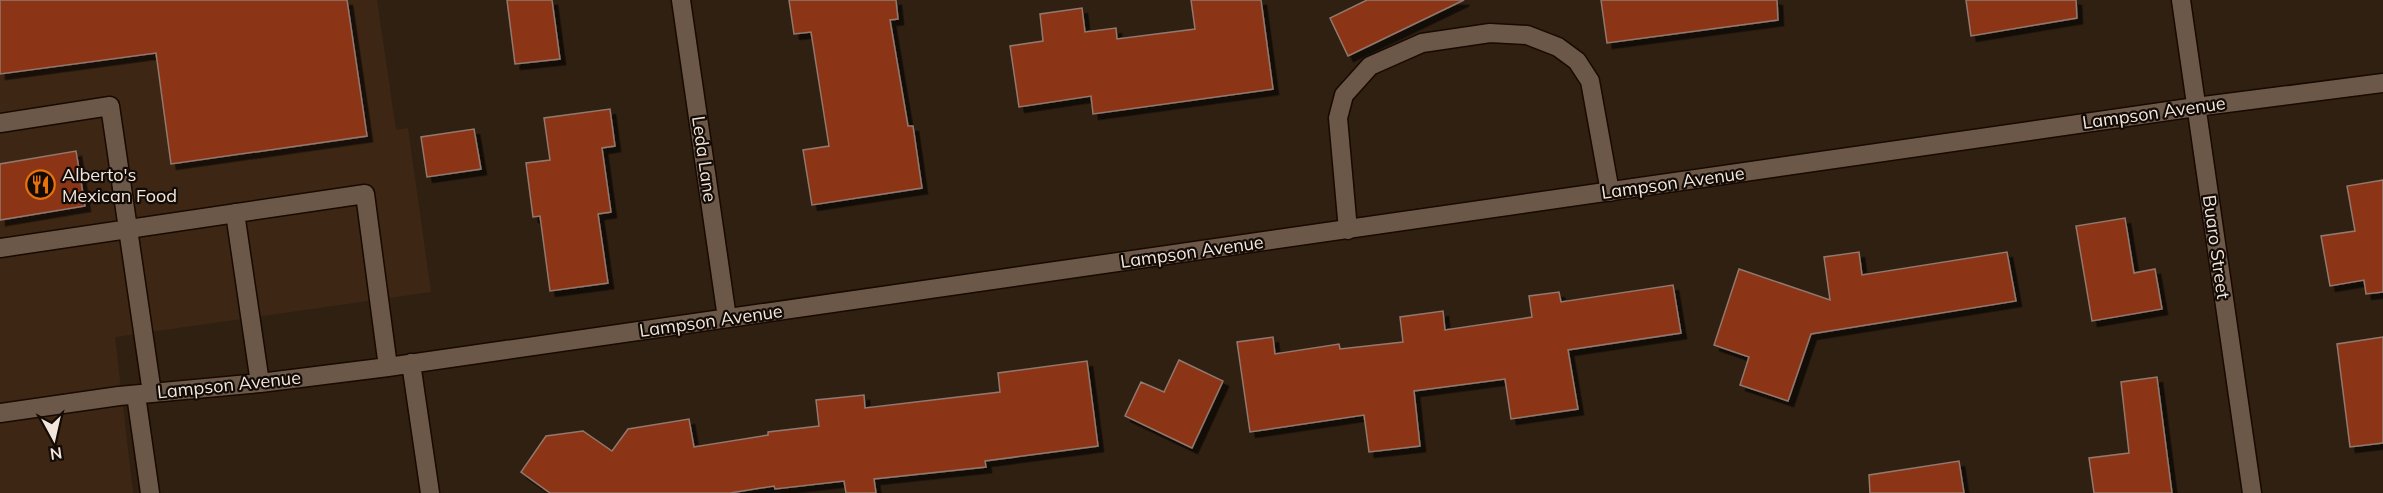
<svg xmlns="http://www.w3.org/2000/svg" width="2383" height="493" font-family="Mulish,sans-serif">
	<defs>
		<filter id="shadow"><feDropShadow dx="5.5" dy="5.5" stdDeviation="0" flood-color="#0009"/></filter>
	</defs>
	<rect width="100%" height="100%" fill="#302012"/>
	<path fill="#3d2714" d="M0,0H377L396,130L408,128L431,292L115,337L133,493H0Z"/>
	<path fill="#8c3513" stroke="#91786f" stroke-width="1.5" filter="url(#shadow)" d="M0,0H347L367,136L171,164L156,53L0,74Z
		M507,0H552L560,59L515,64Z
		M789,0H896L898,19L890,20L908,126H913L922,188L812,205L803,150L829,146L811,32L794,34Z
		M1191,0H1261L1273,89L1093,114L1091,96L1019,107L1010,46L1043,41L1040,14L1082,8L1085,32L1116,28L1117,39L1195,29Z
		M1367,0H1464L1348,56L1330,18Z
		M1601,0H1777L1778,20L1607,43Z
		M1966,0H2076L2077,18L1971,36Z
		M610,109L615,146L602,148L611,212L598,214L608,283L550,291L540,216L533,217L526,163L550,160L544,118Z
		M474,129L481,169L427,177L421,137Z
		M76,151L85,206L0,220V164Z
		M2383,180V292L2366,294L2364,280L2330,286L2321,236L2355,231L2347,186Z
		M2125,218L2134,273L2155,269L2162,309L2092,321L2076,226Z
		M1859,252L1862,275L2007,252L2016,301L1811,334L1788,401L1740,385L1749,357L1714,345L1739,269L1830,300L1824,257Z
		M1673,285L1681,333L1568,350L1578,409L1511,419L1505,379L1414,391L1420,446L1369,452L1364,415L1250,432L1237,342L1273,337L1275,354L1339,344L1340,349L1403,342L1400,317L1443,311L1445,330L1532,317L1529,296L1559,292L1561,302Z
		M2383,337V443L2350,447L2337,344Z
		M1179,360L1223,381L1192,448L1125,416L1141,382L1164,392Z
		M1087,361L1098,446L985,461L986,467L874,479L876,493H846L844,481L775,489L774,486L730,493H550L521,472L546,436L583,431L612,451L628,429L689,419L694,447L768,435V432L819,426L816,400L864,395L865,408L1000,392L998,373Z
		M2157,377L2172,493H2094L2089,458L2129,453L2121,382Z
		M1959,461L1964,493H1870L1869,475Z"/>
	<g fill="none" stroke-linecap="round" stroke-linejoin="round">
		<defs>
			<path id="minor" d="M681,0L727,318
				M2181,0L2252,493
				M0,123L110,106L152,393
				M235,213L260,383
				M1348,230L1338,118L1344,95L1370,66L1422,43L1490,33L1527,35L1558,47L1577,61L1590,81L1610,192
				M0,248L365,194L388,367
				M411,363L430,493
				M136,395L150,493
				M0,413L119,396L260,383L388,367L2196,107L2383,83"/>
		</defs>
		<use href="#minor" stroke="#180901" stroke-width="21"/>
		<use href="#minor" stroke="#6c5849" stroke-width="18"/>
	</g>
	<defs>
		<symbol id="restaurant-ring" viewBox="-11 -11 22 22"><circle r="9.5" fill="#130b06" stroke="#e8710a" stroke-width="1.5"/><path d="M-5-6h1v4h1v-4h1v4h1v-4h1v5L-1.5 .5V6h-2V.5L-5-1ZM5-6V6H3V1.5H1.5Q1.5-4 5-6Z" fill="#e8710a"/></symbol>
	</defs>
	<g fill-rule="evenodd">
		<use href="#restaurant-ring" x="24" y="168" width="33" height="33"/>
	</g>
	<g text-anchor="middle" stroke-width="4.5" stroke-linejoin="round" paint-order="stroke">
		<g font-size="18" fill="#f1e5dc" stroke="#130b06">
			<text transform="translate(2154 113) rotate(-8)" y="6">Lampson Avenue</text>
			<text transform="translate(704 159) rotate(82)" y="6">Leda Lane</text>
			<text transform="translate(1673 183) rotate(-8)" y="6">Lampson Avenue</text>
			<text transform="translate(2216 247) rotate(82)" y="6">Buaro Street</text>
			<text transform="translate(1192 252) rotate(-8)" y="6">Lampson Avenue</text>
			<text transform="translate(711 321) rotate(-8)" y="6">Lampson Avenue</text>
			<text transform="translate(229 385) rotate(-6)" y="6">Lampson Avenue</text>
		</g>
		<g font-size="18" fill="#f1e5dc" stroke="#130b06" text-anchor="start">
			<text x="62" y="181">Alberto's<tspan x="62" dy="21">Mexican Food</tspan></text>
		</g>
	</g>
	<g transform="translate(54 439) rotate(172)" stroke="#130b06" stroke-width="4.5" paint-order="stroke">
	<path d="M0-4.5L10 22L0 15L-10 22Z" fill="#f1e5dc"/>
	<text y="-9" font-size="16" font-weight="bold" text-anchor="middle" fill="#f1e5dc">N</text>
	</g>
</svg>
